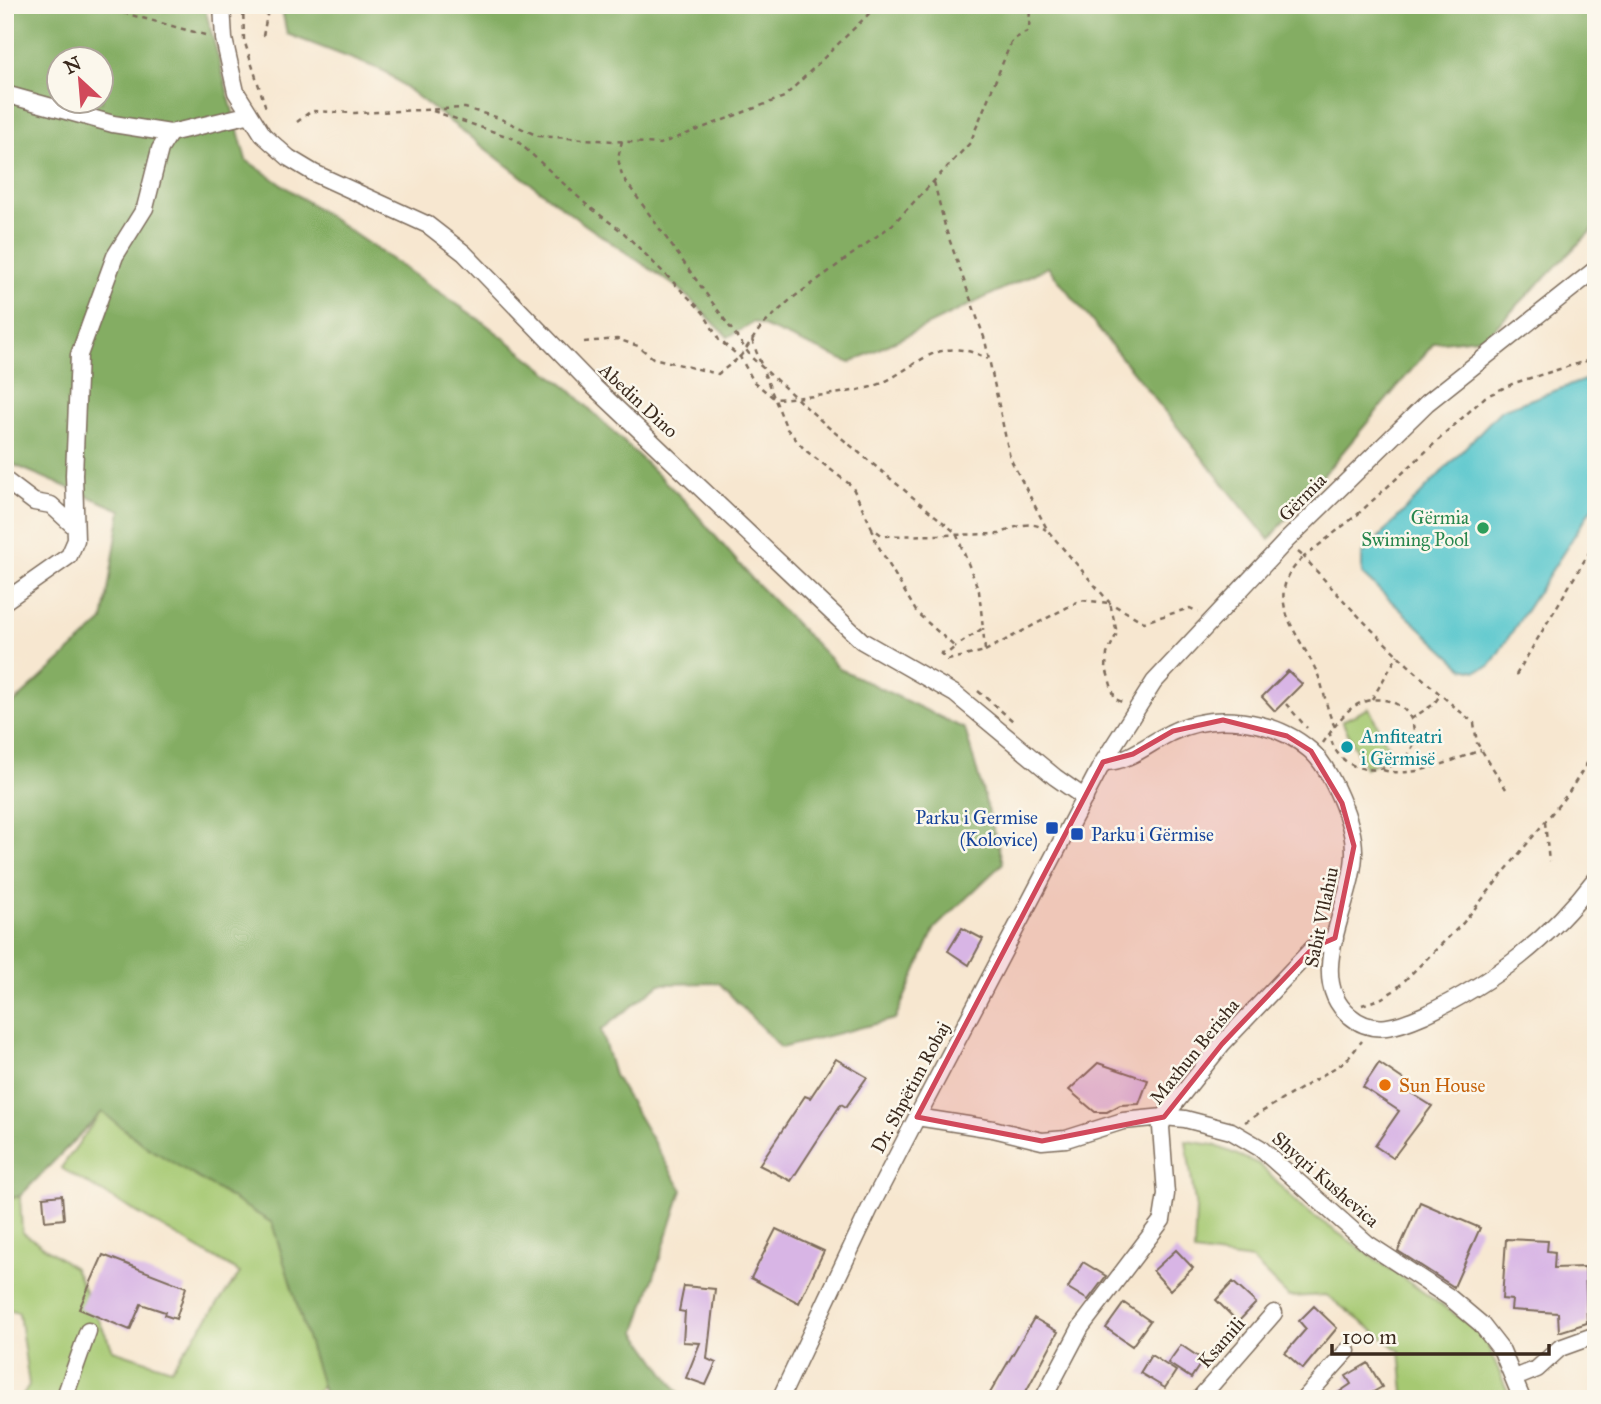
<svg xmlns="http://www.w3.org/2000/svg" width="1601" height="1404" font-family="'IM FELL Great Primer',serif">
	<rect width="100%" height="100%" fill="#fbf7ec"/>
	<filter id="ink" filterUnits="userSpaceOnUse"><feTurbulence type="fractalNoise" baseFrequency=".0143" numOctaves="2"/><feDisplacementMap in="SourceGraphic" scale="14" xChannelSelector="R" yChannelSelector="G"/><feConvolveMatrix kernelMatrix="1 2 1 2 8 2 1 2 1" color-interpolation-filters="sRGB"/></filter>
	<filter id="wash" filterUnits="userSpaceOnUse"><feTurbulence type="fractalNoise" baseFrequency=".00686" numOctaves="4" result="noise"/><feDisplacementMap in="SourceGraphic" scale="28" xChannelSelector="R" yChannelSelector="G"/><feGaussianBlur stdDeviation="1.57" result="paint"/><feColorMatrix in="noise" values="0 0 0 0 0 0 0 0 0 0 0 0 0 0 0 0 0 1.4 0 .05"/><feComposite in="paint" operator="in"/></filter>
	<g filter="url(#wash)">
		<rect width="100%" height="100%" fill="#f7e7d0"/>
		<path fill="#a6c972" stroke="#707a48" stroke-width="2" d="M1369,708L1392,755L1365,768L1342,721Z
			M102,1111L272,1223L354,1342L312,1399H20L29,1385L19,1313L5,1308V1200L20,1196L22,1232L74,1268L113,1350L171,1369L240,1273L61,1168Z
			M1186,1141L1214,1145L1259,1164L1301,1207L1483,1334L1511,1399H1397L1404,1392L1400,1351L1326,1295L1289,1297L1252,1260L1194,1252L1196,1209Z"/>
		<path fill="#84ad64" stroke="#606c41" stroke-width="2" fill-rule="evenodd" d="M5,5H204L246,160L483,322L568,388L686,502L753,580L840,669L965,729L1003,863L935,928L895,1019L781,1048L719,983L660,984L601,1030L614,1075L682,1190L636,1332L683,1399H326L272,1223L147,1147L102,1112L20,1196L5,1200V711L103,621L121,510L5,461ZM60,60H102V102H60Z
			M281,5H1596V226L1486,337L1434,343L1269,540L1048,267L850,363L754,322L728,337L681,290L581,222L384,71L287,34Z"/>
		<path fill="#5ac7cd" stroke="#4a7876" stroke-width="2" d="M1596,376V502L1490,666L1476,671L1463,668L1362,574V555L1501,410Z"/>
		<g id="blocks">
			<path fill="#d8b5e5" d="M1288,671L1302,684L1275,711L1262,697Z
				M962,928L983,939L969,965L948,951Z
				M836,1059L867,1077L846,1107L841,1104L791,1181L759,1165L805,1096L810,1098Z
				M1098,1063L1148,1080L1139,1104L1120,1105L1107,1112H1095L1069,1090Z
				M1379,1063L1407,1082L1403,1088L1432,1106L1393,1158L1375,1146L1399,1111L1363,1087Z
				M62,1195L64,1219L45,1221L43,1197Z
				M1420,1202L1480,1228L1454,1287L1398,1251Z
				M776,1229L824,1251L799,1303L751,1278Z
				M1506,1239L1548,1241L1547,1251L1555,1252L1554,1268L1585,1267L1587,1323L1559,1332L1558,1313L1511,1310L1512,1300L1502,1299Z
				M1176,1250L1193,1268L1170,1290L1153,1271Z
				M103,1255L186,1287L176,1319L164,1315L165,1312L141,1304L130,1330L79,1309Z
				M1083,1262L1106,1276L1088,1300L1068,1288Z
				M1233,1282L1256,1303L1238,1322L1216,1300Z
				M684,1286L715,1289L707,1359L716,1363L706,1385L686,1378L700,1343L683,1342L685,1312L679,1311Z
				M1124,1303L1150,1321L1132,1346L1106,1328Z
				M1314,1306L1337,1328L1303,1369L1285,1353L1306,1329L1299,1321Z
				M1034,1318L1058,1332L1022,1399H1001L990,1393Z
				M1181,1345L1203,1360L1191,1378L1168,1363Z
				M1151,1355L1176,1371L1165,1388L1140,1373Z
				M1368,1363L1382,1387L1361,1399H1329L1351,1384L1346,1376Z"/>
		</g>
	</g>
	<g filter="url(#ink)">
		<use href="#blocks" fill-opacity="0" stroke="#7d6c5c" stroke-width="2"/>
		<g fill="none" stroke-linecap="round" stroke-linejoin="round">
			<defs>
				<path id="minor" d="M222,5L224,39L236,92L263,135L289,158L314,173L428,225L464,253L592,385L862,641L955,694L1055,777L1085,798
					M5,94L113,124L170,133
					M5,480L34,502L51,505L75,527
					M5,601L69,556L76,540L74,475L79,355L115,256L145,208L160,149L170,133L247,115
					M1103,762C1128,763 1149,743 1170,733C1213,711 1274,719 1310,750C1331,768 1354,824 1354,851C1355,901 1302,977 1350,1016C1373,1036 1399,1026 1424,1015C1494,982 1549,940 1596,878
					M917,1117L993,1129L1042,1141L1066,1139L1123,1121L1164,1117L1185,1119L1231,1131L1260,1148L1368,1244L1449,1297L1481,1324L1502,1351L1522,1399
					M1515,1378L1537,1369L1560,1348L1596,1335
					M64,1399L88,1331
					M780,1399L870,1208L917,1117L1103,762L1154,682L1287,540L1427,403L1596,269
					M1043,1399L1081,1327L1162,1220L1166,1194L1161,1127L1164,1117L1222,1044L1314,947L1335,938
					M1199,1399L1274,1313
					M1304,1399L1347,1351"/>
			</defs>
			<use href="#minor" stroke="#7d6c5c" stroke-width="19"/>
			<path stroke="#7d6c5c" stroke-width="2.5" stroke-dasharray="5 5" stroke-linecap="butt" d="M94,5L209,36
				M243,5L244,40L266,108
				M263,36L269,5
				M433,111L515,139L587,205L624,233L703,312L719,340L740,357L754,382L775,399C805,397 838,395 867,388C911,378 932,329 988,359
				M297,122L311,111L355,113L465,108L499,118L538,136L660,144L784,97L878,5
				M622,141L618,158L622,176L752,358L827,426L956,533L979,591L983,628L955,647
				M934,182L946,230L985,340L1010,458L1048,531L1110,603L1144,622L1190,608L1198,612
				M752,340L762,367
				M584,342L617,339L638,346L653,358L718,374L740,357L761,327L790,300L892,225L970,143L1012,40L1029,31L1030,5
				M764,373L787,429L805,450L852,486L872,528L883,536L1000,534C1014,527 1031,519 1046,530
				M872,528L876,542L917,613L955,647L949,652L940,653
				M1298,552L1304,557C1258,598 1301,634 1318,675C1325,692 1326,710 1335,727
				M985,651L1081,600L1110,603L1117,633L1107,654L1106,668L1115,699L1124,703
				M940,653L948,660L985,651L983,628
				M1516,675L1596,541
				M978,691L1013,721
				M1372,699L1398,655
				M1286,704L1307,728
				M1411,719L1434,704L1440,695
				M1323,743C1330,733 1337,722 1346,713C1364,694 1398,694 1411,719C1414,725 1414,734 1416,740C1412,747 1409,755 1404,759C1377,779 1335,770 1330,734
				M1383,770C1413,779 1453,760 1481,750
				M1506,789L1477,743L1474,723C1413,673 1357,617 1304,557L1358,514L1485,397L1514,383L1596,358
				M1545,822L1549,862
				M1362,1005L1382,998L1395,990L1463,923L1569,792L1596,749
				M1245,1122L1346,1061L1362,1041"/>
			<use href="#minor" stroke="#fff" stroke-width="16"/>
		</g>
	</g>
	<path fill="#d1495b" fill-opacity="0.2" stroke="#d1495b" stroke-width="5" stroke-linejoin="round" d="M1223,720L1287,736L1311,751L1342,803L1354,846L1335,938L1314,947L1222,1044L1164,1117L1042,1141L917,1117L1103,762L1133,754L1173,731Z"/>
	<circle fill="#2e9e5b" stroke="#fbf7ec" stroke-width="2.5" cx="1483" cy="528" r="7"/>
	<circle fill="#0f9aa8" stroke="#fbf7ec" stroke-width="2.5" cx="1347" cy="747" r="7"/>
	<g fill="#1a4fb4" stroke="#fbf7ec" stroke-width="2.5">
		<rect x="1045" y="821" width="14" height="14" rx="3.5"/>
		<rect x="1070" y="827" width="14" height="14" rx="3.5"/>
	</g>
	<circle fill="#e8710a" stroke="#fbf7ec" stroke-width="2.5" cx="1385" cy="1085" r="7"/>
	<g text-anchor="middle" stroke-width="5" stroke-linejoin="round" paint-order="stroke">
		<g font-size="19" fill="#3b2a1e" stroke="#fbf7ec">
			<text transform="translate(639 400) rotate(43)" y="7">Abedin Dino</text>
			<text transform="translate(1302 497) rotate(-45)" y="7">Gërmia</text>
			<text transform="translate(1321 917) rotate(-78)" y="7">Sabit Vllahiu</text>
			<text transform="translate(1194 1051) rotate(-51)" y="7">Maxhun Berisha</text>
			<text transform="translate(910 1087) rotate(-62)" y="7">Dr. Shpëtim Robaj</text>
			<text transform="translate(1326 1179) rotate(41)" y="7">Shyqri Kushevica</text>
			<text transform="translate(1221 1342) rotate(-49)" y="7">Ksamili</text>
		</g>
		<g font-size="19" fill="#27864d" stroke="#fbf7ec" text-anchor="end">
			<text x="1469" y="524">Gërmia<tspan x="1469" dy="22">Swiming Pool</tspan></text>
		</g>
		<g font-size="19" fill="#0d838f" stroke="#fbf7ec" text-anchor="start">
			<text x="1361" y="743">Amfiteatri<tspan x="1361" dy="22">i Gërmisë</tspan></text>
		</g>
		<g font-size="19" fill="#164399" stroke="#fbf7ec" text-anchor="end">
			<text x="1038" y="824">Parku i Germise<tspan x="1038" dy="22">(Kolovice)</tspan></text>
			<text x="1091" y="841" text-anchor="start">Parku i Gërmise</text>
		</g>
		<g font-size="19" fill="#c56008" stroke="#fbf7ec" text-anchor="start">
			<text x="1399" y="1092">Sun House</text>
		</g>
	</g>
	<rect width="1601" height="1404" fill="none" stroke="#fbf7ec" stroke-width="28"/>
	<g transform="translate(80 80) rotate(334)"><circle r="33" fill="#fbf7ec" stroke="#aea59a" stroke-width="2"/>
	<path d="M0-5L12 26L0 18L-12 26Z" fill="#d1495b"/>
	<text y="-10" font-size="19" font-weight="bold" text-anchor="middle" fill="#3b2a1e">N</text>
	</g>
	<path d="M1332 1344v10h217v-10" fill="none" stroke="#3b2a1e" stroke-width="3.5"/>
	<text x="1342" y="1344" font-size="21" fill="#3b2a1e" stroke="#fbf7ec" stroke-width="5" paint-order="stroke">100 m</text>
</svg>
